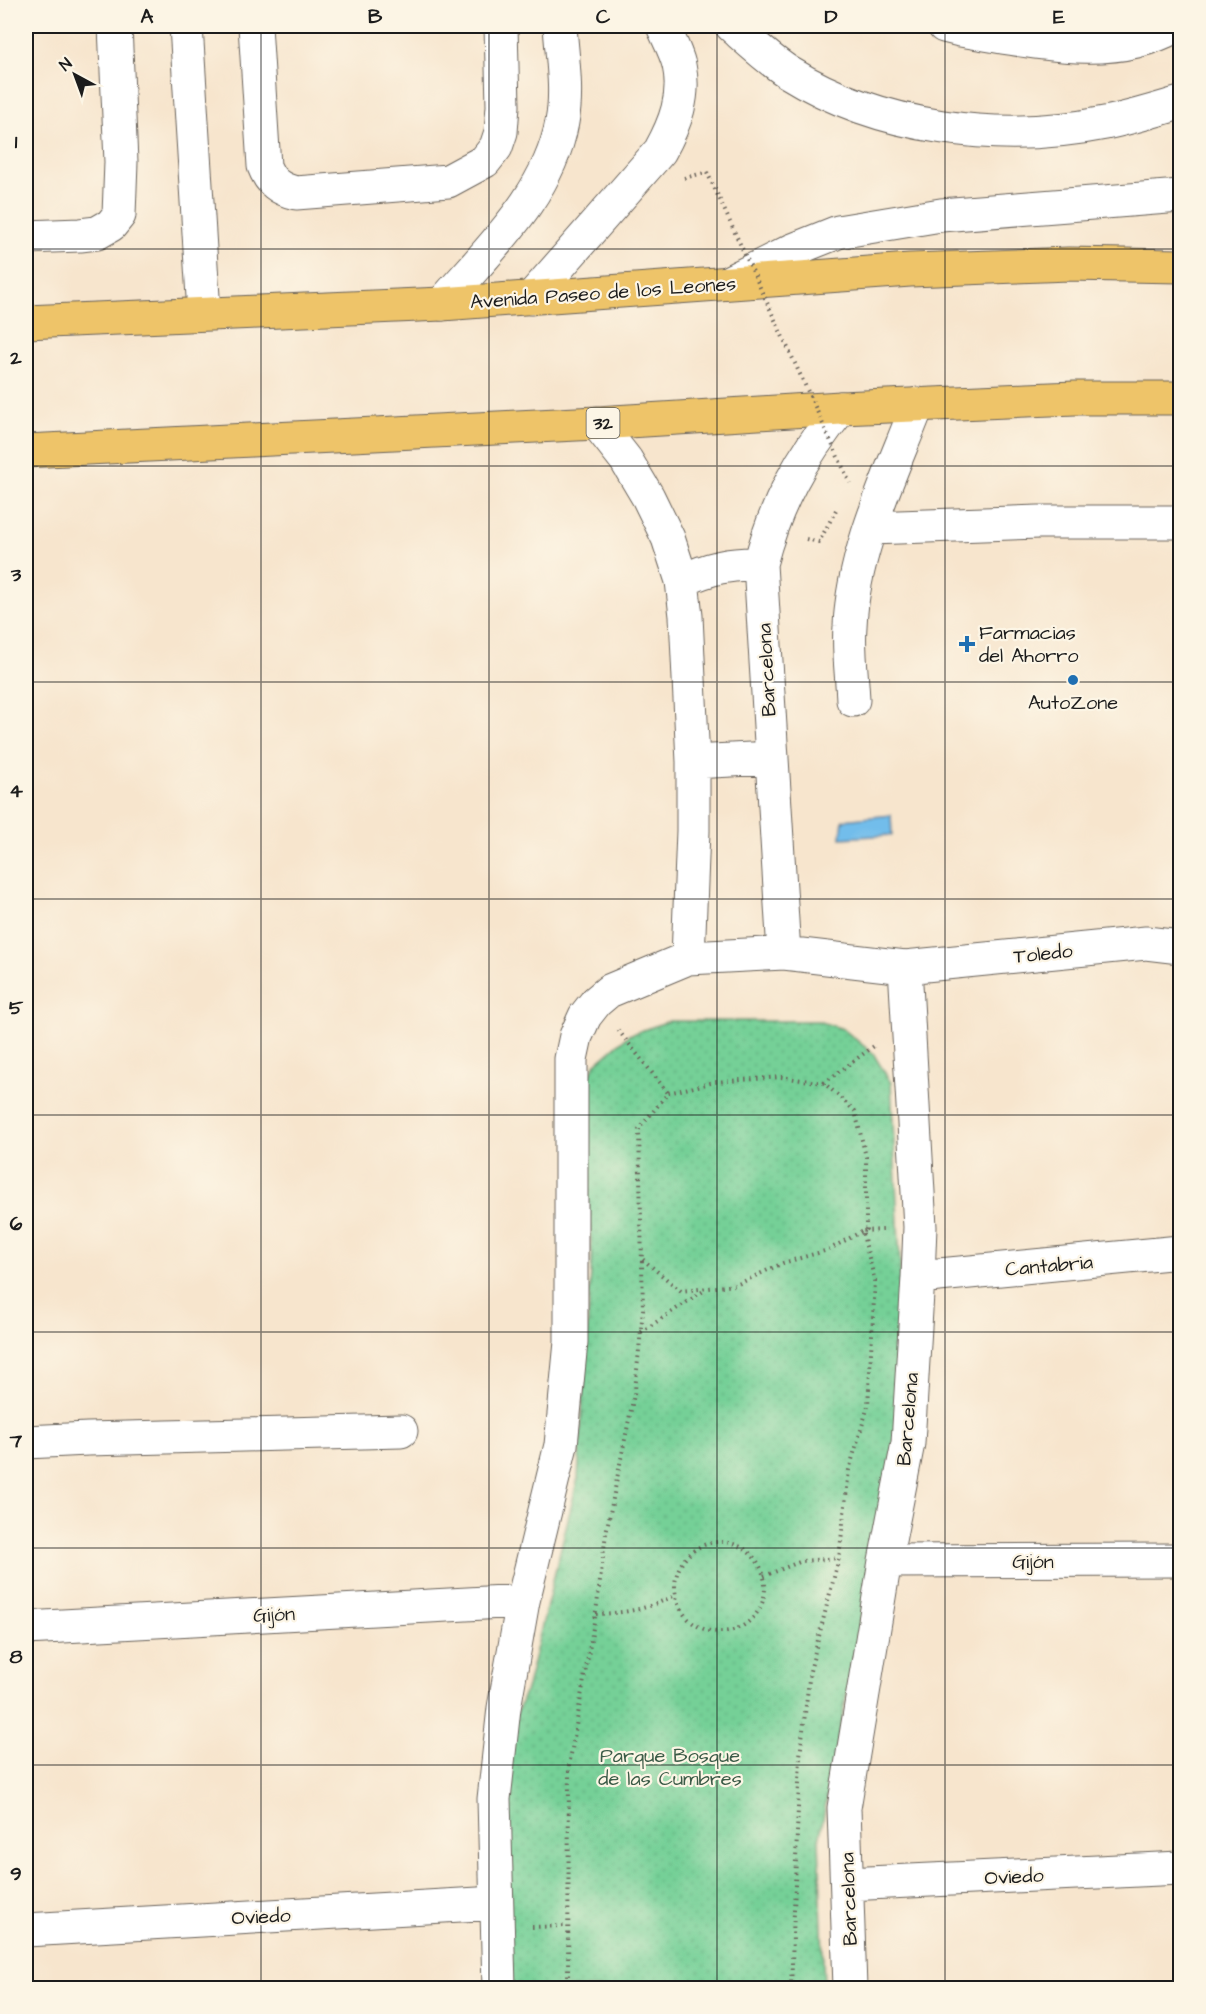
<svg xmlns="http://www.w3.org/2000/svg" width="1206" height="2014" font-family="'Architects Daughter',sans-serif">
	<defs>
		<pattern id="park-dots" width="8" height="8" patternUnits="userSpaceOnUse" patternTransform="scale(1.5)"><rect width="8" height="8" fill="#75d097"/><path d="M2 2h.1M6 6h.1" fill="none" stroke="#65b282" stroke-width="1.8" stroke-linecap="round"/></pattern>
	</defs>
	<rect width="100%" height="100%" fill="#fcf5e5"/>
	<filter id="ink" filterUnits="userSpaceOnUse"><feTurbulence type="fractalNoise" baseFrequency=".0167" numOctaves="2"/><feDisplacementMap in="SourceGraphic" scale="12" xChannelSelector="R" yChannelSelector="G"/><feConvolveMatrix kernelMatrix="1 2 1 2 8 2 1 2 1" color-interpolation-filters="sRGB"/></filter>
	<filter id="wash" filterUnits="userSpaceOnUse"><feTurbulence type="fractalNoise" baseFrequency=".008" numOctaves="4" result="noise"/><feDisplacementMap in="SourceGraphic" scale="24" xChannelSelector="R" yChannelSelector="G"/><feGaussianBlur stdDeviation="1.35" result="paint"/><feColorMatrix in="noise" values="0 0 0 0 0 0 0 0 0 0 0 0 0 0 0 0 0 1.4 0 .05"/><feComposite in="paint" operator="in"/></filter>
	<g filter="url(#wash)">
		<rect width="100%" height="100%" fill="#f7e5cd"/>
		<path fill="url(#park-dots)" stroke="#48765a" stroke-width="1.5" d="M669,1021H818L843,1029L865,1047L874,1055L891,1083L906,1382L819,1840L824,1988H511L503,1796L514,1720L527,1687L578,1478L592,1255L580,1097L595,1064L629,1035Z"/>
		<path fill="#72bdeb" stroke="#476c84" stroke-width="1.5" d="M891,815L892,835L841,838L843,820Z"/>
	</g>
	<g filter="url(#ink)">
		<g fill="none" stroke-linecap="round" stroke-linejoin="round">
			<defs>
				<path id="minor" d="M186,26L204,313
					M255,26L264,166C270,182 279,189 296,193L448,181L485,161L496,147L501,132L503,106L501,26
					M732,26C750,42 768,59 788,72C880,129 1000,144 1105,123C1131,118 1156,110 1180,103
					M944,26L960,30C1029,40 1111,63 1175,26
					M26,237L80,235L97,233L111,225L119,215L121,162L115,26
					M729,282L793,250L838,232L941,215L1180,196
					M531,298L660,151C675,124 686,96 679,65C676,52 668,38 663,26
					M442,304C488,250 549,195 562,122C568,91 562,57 560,26
					M597,423L626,460L648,497L668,538L682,581L686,616L693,762V831L688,958
					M871,528L1039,522H1180
					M682,581C708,568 731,563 760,564
					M853,700C852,676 848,650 850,626C853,551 891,474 918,404
					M693,762L770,758
					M784,953L760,564C776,503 801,457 841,408
					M918,1277L1180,1252
					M26,1442L88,1439L401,1431
					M885,1561L1180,1560
					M26,1628L523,1601
					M847,1884L1180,1868
					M26,1930L496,1903
					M499,1988L494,1799L504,1708L523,1601L561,1445L571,1342V1059L576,1036L585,1016L596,1002L609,991L688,958L784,953L905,967L1146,943L1180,947
					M850,1988L844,1808L885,1561L908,1443L918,1277L920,1227L905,967"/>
				<path id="major" d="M26,322L442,304L910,270L1069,264L1180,266
					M26,451L597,423L841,408L1075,398H1180"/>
			</defs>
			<use href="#minor" stroke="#69625a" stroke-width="35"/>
			<use href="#major" stroke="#69625a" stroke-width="35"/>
			<path stroke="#69625a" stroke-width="4" stroke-dasharray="1.5 4.5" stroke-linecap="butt" d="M684,178L707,172
				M806,539L819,542L837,508
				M618,1030L668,1093
				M824,1083L874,1046
				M641,1332L705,1290
				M675 1587a45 45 0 1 1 90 0a45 45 0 1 1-90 0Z
				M764,1576L802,1561L839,1558
				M596,1614C626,1613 649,1609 675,1595
				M532,1927L568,1926
				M568,1988L569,1766L597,1605L606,1533L635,1390L643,1310L639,1129L668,1093L715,1082L781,1077L824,1083L855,1111L866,1157V1229L828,1250L783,1263L736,1285L681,1291L641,1258
				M791,1988L800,1756L810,1671L839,1558L849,1470L868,1406L875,1281L862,1231L884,1230"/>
			<use href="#minor" stroke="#fff" stroke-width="33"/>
			<use href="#major" stroke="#eec469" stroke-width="33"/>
			<path stroke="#69625a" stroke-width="4" stroke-dasharray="1.5 4.5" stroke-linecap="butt" d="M707,172L850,483"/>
		</g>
	</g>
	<path fill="none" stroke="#1c1c1c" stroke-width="1.5" stroke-opacity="0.55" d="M261,26V1988M489,26V1988M717,26V1988M945,26V1988M26,249H1180M26,466H1180M26,682H1180M26,899H1180M26,1115H1180M26,1332H1180M26,1548H1180M26,1765H1180"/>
	<g fill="#1f6fb2" stroke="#fcf5e5" stroke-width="2">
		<path d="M964 635h6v6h6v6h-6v6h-6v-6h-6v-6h6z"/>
		<circle cx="1073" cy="680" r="6"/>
	</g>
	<g text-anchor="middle" stroke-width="4.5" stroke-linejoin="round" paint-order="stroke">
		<rect fill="#fcf5e5" stroke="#5f5d58" stroke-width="1.5" x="586.5" y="408" width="33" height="30" rx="4.5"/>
		<g font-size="18" font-weight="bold" fill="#1c1c1c">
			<text x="603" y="429">32</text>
		</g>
		<g font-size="20" fill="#1c1c1c" stroke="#fcf5e5">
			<text transform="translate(603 292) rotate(-4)" y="7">Avenida Paseo de los Leones</text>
			<text transform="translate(766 670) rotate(-93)" y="7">Barcelona</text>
			<text transform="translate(1043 953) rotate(-6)" y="7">Toledo</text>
			<text transform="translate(1049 1265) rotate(-5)" y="7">Cantabria</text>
			<text transform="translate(907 1419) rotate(-85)" y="7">Barcelona</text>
			<text x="1033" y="1568">Gijón</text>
			<text transform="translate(274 1614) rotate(-3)" y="7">Gijón</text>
			<text transform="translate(1014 1876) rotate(-3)" y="7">Oviedo</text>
			<text transform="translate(848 1899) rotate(-92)" y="7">Barcelona</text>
			<text transform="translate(261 1916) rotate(-3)" y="7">Oviedo</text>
		</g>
		<g font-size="20" fill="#1c1c1c" stroke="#fcf5e5" text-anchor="start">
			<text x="979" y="639">Farmacias<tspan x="979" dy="23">del Ahorro</tspan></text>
			<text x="1073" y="709" text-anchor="middle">AutoZone</text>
		</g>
		<g font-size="20" fill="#3b5b47" stroke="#fcf5e5">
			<text x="670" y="1762">Parque Bosque<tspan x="670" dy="23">de las Cumbres</tspan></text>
		</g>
	</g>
	<rect width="1206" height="2014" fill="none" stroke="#fcf5e5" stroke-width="66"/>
	<g transform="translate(75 75) rotate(319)" stroke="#fcf5e5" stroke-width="4.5" paint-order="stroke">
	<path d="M0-4.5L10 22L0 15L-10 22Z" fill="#1c1c1c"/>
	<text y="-9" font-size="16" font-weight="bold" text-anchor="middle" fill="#1c1c1c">N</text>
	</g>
	<rect x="33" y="33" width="1140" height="1948" fill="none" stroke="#1c1c1c" stroke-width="2"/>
	<g font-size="20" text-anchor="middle" font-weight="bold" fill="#1c1c1c">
		<text x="147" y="23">A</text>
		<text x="375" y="23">B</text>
		<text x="603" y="23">C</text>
		<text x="831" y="23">D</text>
		<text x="1059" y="23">E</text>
		<text x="16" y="148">1</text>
		<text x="16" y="364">2</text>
		<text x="16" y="581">3</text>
		<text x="16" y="797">4</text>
		<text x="16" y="1014">5</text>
		<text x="16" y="1230">6</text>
		<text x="16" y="1447">7</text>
		<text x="16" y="1663">8</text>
		<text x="16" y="1880">9</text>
	</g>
</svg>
